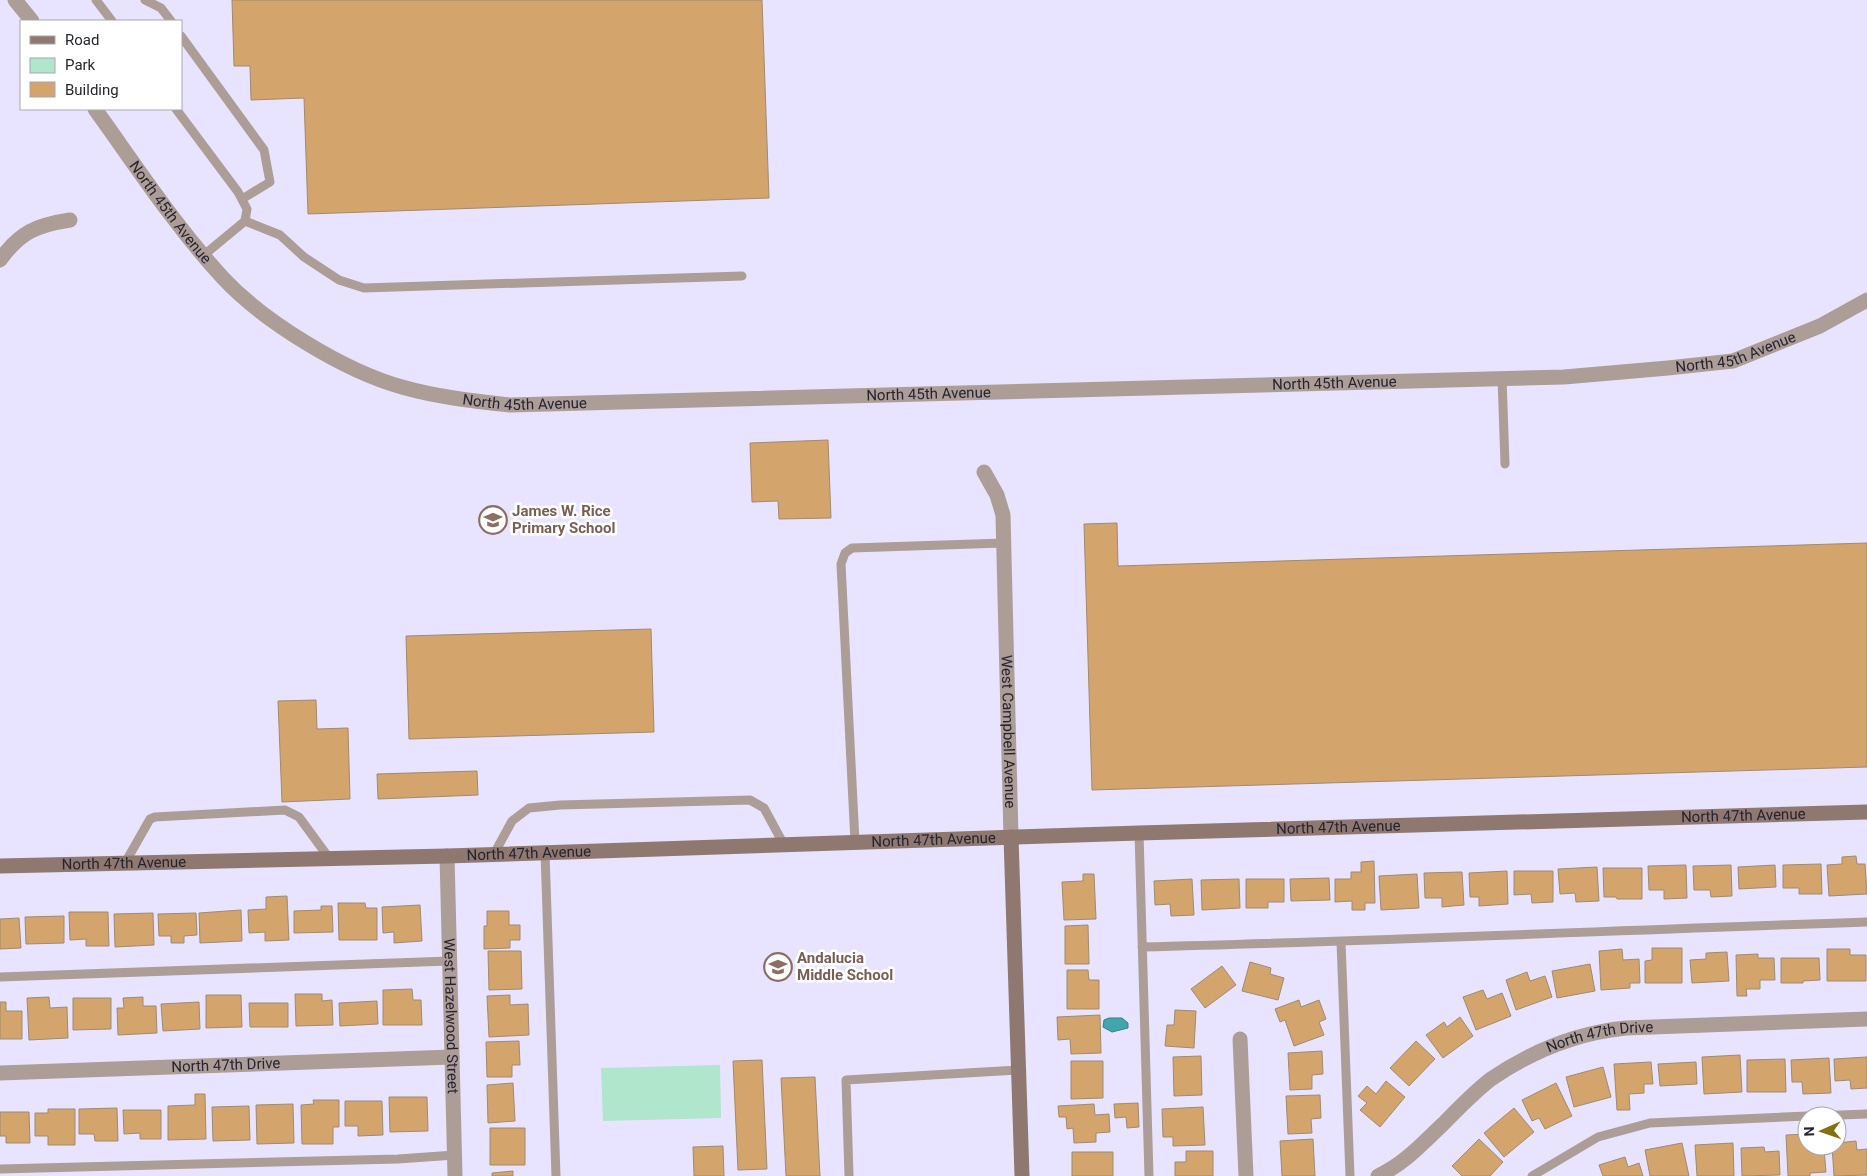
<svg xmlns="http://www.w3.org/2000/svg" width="1867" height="1176" font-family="Roboto,sans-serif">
	<rect width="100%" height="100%" fill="#e8e4ff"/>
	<path fill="#afe6cc" d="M720,1065L721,1118L603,1121L601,1068Z"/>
	<path fill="#41a6ab" stroke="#397f86" d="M1109,1018H1122L1128,1023V1028L1112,1032L1103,1027L1104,1020Z"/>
	<path fill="#d3a46b" stroke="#a08a70" d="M232,0H762L769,198L308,214L304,98L251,100L250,66H234Z
		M828,440L831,518L779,519L778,501L752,502L750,443Z
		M1117,523L1118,566L1867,543V767L1092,790L1084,524Z
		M651,629L654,732L409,739L406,636Z
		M316,700L317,729L348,728L350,799L282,802L278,701Z
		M477,771L478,795L378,799L377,774Z
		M1856,856L1857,864H1865L1867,894L1829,896L1827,865L1842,864V857Z
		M1374,861L1375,903H1365V910H1352V901L1335,902V879H1351V872H1361V862Z
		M1821,864L1822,894H1799V888H1783V865Z
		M1686,865L1687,898L1664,899V890H1649L1648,866Z
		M1731,865L1732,896L1711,897L1710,890H1694L1693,866Z
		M1775,865L1776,887L1739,889L1738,867Z
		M1597,867L1599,901L1576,902L1575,893L1560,894L1558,869Z
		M1603,868H1642V899H1617L1616,897H1604Z
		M1507,871L1508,904L1479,906V897H1470L1469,873Z
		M1514,871H1553V902L1532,903L1531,894L1514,895Z
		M1462,872L1464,905L1442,907V898H1425L1424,873Z
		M1083,874H1094L1096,919L1064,920L1062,882L1083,881Z
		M1417,874L1419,908L1381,910L1379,876Z
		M1329,878L1330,900L1291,901L1290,879Z
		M1192,879L1194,915L1171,916L1170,904L1155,905L1154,881Z
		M1239,879L1240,908L1202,910L1201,880Z
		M1246,879H1284V902H1268V908H1246Z
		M287,896L289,940L265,941V932L249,933L248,910L266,909V897Z
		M338,903H365L366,908H377V940H339Z
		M420,905L422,941L394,943V932L383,933L382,907Z
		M321,906H332L333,932L294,933V911L321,910Z
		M241,910L242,941L200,943L199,913Z
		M487,911H509V925H520V940H510V948L484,949V926H487Z
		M69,912H108L109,946H86V939L70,940Z
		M153,913L154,945L115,947L114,914Z
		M196,913L197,935L184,936V943H171V936H159L158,914Z
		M64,916V943L26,944L25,917Z
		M19,918L21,948L0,949V919Z
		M1088,925L1089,964H1065V926Z
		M1652,948H1682V983H1645V961L1652,960Z
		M1622,949L1623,960L1639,959L1640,983H1630V988L1601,990L1599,951Z
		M1827,949H1850V955H1866V981H1827Z
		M488,951H521L522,989L489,990Z
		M1727,952L1729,981L1692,983L1690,960L1706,959V953Z
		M1758,954V958H1774L1775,980H1760V989H1746L1747,996H1737L1736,955Z
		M1781,958H1819L1820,980L1803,981V983H1781Z
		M1250,962L1271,968L1270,974L1284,978L1278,1000L1242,991Z
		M1590,964L1595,991L1557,998L1552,971Z
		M1222,966L1236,985L1205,1008L1191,989Z
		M1067,970H1088L1089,980H1099V1009H1067Z
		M1527,972L1530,981L1545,976L1552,997L1516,1010L1506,980Z
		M412,989L413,1000H421L422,1025H383V990Z
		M1483,990L1487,999L1502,993L1511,1016L1476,1030L1463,997Z
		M295,994H322V1001L332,1000L333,1025L296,1026Z
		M206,995H241L242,1027L206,1028Z
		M510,995V1005L528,1004L529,1035L489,1037L487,996Z
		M49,997L50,1008L67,1007L68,1038L29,1040L27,998Z
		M143,997V1006H156L157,1033L118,1035L117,1008H124L123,998Z
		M73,998H111V1029L73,1030Z
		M1299,1000L1301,1007L1319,1000L1326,1019L1319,1022L1324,1035L1294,1046L1285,1020L1280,1022L1275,1009Z
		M377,1001L378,1024L340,1026L339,1003Z
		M0,1002H6V1011H22V1039H0Z
		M199,1002L200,1029L163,1031L161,1004Z
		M249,1003H288V1027H250Z
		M1175,1010L1196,1011L1194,1048L1165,1046L1167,1025H1174Z
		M1100,1015L1101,1053L1071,1054L1070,1039L1058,1040L1057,1017Z
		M1460,1017L1473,1036L1443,1058L1426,1035L1444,1022L1447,1027Z
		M519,1041L520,1065H512V1077H487L486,1042Z
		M1416,1041L1435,1059L1409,1086L1390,1068Z
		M1322,1051L1323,1074L1312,1075V1089L1290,1090L1288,1053Z
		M1740,1055L1742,1092L1704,1094L1702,1057Z
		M1201,1056L1202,1095L1174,1096L1173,1057Z
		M1867,1057V1088L1851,1089L1850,1080L1835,1081L1834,1059Z
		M1829,1058L1831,1093L1803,1094L1802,1082H1792L1791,1060Z
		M1785,1059L1786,1092H1747V1060Z
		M762,1060L767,1169L738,1170L733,1061Z
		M1071,1061H1103V1098L1071,1099Z
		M1651,1062L1653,1084H1644V1093L1629,1094L1630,1110H1617L1614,1064Z
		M1696,1062L1697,1084L1660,1086L1658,1064Z
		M1603,1067L1611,1097L1574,1107L1566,1077Z
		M815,1077L820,1176H786L781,1078Z
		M1386,1081L1405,1097L1380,1127L1360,1110L1367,1103L1358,1096L1367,1086L1376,1094Z
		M513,1083L515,1121L488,1123L487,1085Z
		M1556,1083L1572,1116L1545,1129L1539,1118L1532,1121L1522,1100Z
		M195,1094H205L206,1139L168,1140V1106L195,1105Z
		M1320,1095L1321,1118L1311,1119L1312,1133L1288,1134L1286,1096Z
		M389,1097H427L428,1131L390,1132Z
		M313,1100H339V1127H333V1144H302L301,1105L314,1104Z
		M345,1101H382L383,1135L358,1136V1126H345Z
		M1138,1103L1139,1127L1127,1128L1126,1117L1115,1118L1114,1104Z
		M293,1104L294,1143L257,1144L256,1105Z
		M1094,1104L1095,1115L1109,1114L1110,1132L1096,1133V1142L1074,1143L1073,1128L1067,1129L1066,1117H1059L1058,1106Z
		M249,1106L250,1140L213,1141L212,1107Z
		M1203,1107L1205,1145L1173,1146V1137H1163L1162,1109Z
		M117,1108L118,1141H95L94,1134H79V1109Z
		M1514,1108L1534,1132L1504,1157L1484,1133Z
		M48,1109H75V1145H48V1136H35V1113H48Z
		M123,1110H161V1139H140V1133L124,1134Z
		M0,1112H29L30,1143H6V1136H0Z
		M490,1128H525V1165H490Z
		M1807,1134V1146H1810V1150L1824,1149L1826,1172L1810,1173V1176H1788L1786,1135Z
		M1313,1139L1315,1176H1282L1280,1141Z
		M1479,1139L1503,1162L1490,1176H1462L1452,1166Z
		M1856,1141L1857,1150L1867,1149V1175L1834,1176L1832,1146H1837V1143Z
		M1682,1143L1689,1176H1650L1645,1150Z
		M1733,1143L1734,1176H1697L1695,1145Z
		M723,1146L724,1176H694L693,1147Z
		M1764,1147L1765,1152L1779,1151L1780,1175L1742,1176L1741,1148Z
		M1186,1151H1213V1176H1175V1162H1186Z
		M1072,1152H1113V1176H1072Z
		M1625,1157L1628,1167L1639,1163L1643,1176H1603L1599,1165Z
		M513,1171V1176H492V1173Z"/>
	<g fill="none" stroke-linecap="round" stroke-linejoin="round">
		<path stroke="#ad9d97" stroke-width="9" d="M96,0L112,21
			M145,0L161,8L171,21
			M181,36L264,150L270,182L242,199
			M176,109L238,192L247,209L245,221
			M204,255L245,221L280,235L304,257L339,280L364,288L742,276
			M1502,378L1505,464
			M1139,833L1149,1176
			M855,842L841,564L845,553L852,548L1004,543
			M545,853L556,1176
			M494,854L512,821L529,808L560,805L750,800L764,808L784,845
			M125,863L150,819L155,817L285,810L299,817L329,858
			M1341,942L1350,1176
			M1142,947C1384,941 1625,930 1867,922
			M0,977L449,961
			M1814,1116L1867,1114
			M0,1169L398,1159L455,1155
			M849,1176L846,1080L1018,1070
			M1532,1176L1598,1137L1650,1123L1807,1116"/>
		<g stroke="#ad9d97" stroke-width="15">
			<path d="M15,0L32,21"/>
			<path id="s1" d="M95,109C136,166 175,226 223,278C263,321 344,371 402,387C437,397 473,401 510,405L1564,377L1668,368L1733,361L1820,326L1867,300"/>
			<path d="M0,260C20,232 37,225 70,220"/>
			<path id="s2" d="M984,472L997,495L1003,515L1011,837"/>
			<path id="s3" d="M447,856L455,1176"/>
			<path d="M1240,1039L1246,1176"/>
			<path id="s4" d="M0,1073L452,1057"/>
			<path id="s5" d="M1378,1176C1404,1164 1423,1143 1443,1124C1458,1109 1474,1092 1491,1079C1532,1051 1576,1033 1626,1028L1867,1019"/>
		</g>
		<g stroke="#8f7870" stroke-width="15">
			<path d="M1011,837L1022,1176"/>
			<path id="s6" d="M0,866L447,856L1139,833L1867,812"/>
		</g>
	</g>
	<defs>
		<symbol id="school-ring" viewBox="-11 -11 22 22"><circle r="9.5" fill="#fff" stroke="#8d6e63" stroke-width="1.5"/><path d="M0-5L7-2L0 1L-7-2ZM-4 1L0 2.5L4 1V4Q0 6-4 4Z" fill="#8d6e63"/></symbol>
	</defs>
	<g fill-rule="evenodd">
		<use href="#school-ring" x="477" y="504" width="32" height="32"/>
		<use href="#school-ring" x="762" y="951" width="32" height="32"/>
	</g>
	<g text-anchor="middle" stroke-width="5" stroke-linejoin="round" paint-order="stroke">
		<g font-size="15" fill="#262430" stroke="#fff">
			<text dy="5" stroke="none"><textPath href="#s1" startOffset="128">North 45th Avenue</textPath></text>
			<text dy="5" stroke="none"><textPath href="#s1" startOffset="1762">North 45th Avenue</textPath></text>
			<text dy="5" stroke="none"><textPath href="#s1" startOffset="1358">North 45th Avenue</textPath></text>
			<text dy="5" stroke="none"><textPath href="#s1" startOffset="952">North 45th Avenue</textPath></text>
			<text dy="5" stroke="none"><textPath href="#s1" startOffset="548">North 45th Avenue</textPath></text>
			<text dy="5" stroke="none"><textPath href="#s2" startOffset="264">West Campbell Avenue</textPath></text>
			<text dy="5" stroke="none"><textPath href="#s6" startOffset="1744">North 47th Avenue</textPath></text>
			<text dy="5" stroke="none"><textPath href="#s6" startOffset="1339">North 47th Avenue</textPath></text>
			<text dy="5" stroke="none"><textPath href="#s6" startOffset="934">North 47th Avenue</textPath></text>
			<text dy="5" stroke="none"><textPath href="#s6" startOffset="529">North 47th Avenue</textPath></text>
			<text dy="5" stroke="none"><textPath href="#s6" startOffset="124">North 47th Avenue</textPath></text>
			<text dy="5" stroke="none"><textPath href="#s3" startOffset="160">West Hazelwood Street</textPath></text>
			<text dy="5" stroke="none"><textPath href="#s5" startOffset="268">North 47th Drive</textPath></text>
			<text dy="5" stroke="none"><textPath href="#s4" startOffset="226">North 47th Drive</textPath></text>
		</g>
		<g font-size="15" font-weight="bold" fill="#785e54" stroke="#fff" text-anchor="start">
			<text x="512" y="516">James W. Rice<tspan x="512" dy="17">Primary School</tspan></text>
			<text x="797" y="963">Andalucia<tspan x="797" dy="17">Middle School</tspan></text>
		</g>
	</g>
	<rect x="20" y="20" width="162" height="90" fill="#ffffff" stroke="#a8a7ac"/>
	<rect x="30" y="36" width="25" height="8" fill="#8f7870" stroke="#a8a7ac"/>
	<text x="65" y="45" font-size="15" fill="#262430">Road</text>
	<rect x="30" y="58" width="25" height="15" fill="#afe6cc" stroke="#a8a7ac"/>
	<text x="65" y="70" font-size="15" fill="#262430">Park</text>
	<rect x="30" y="82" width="25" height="15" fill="#d3a46b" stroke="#a8a7ac"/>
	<text x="65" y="95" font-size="15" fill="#262430">Building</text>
	<g transform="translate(1822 1131) rotate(268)"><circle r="24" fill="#ffffff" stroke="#a8a7ac"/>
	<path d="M0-4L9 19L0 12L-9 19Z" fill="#837111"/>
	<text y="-8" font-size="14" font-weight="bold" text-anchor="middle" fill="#262430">N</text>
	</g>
</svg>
